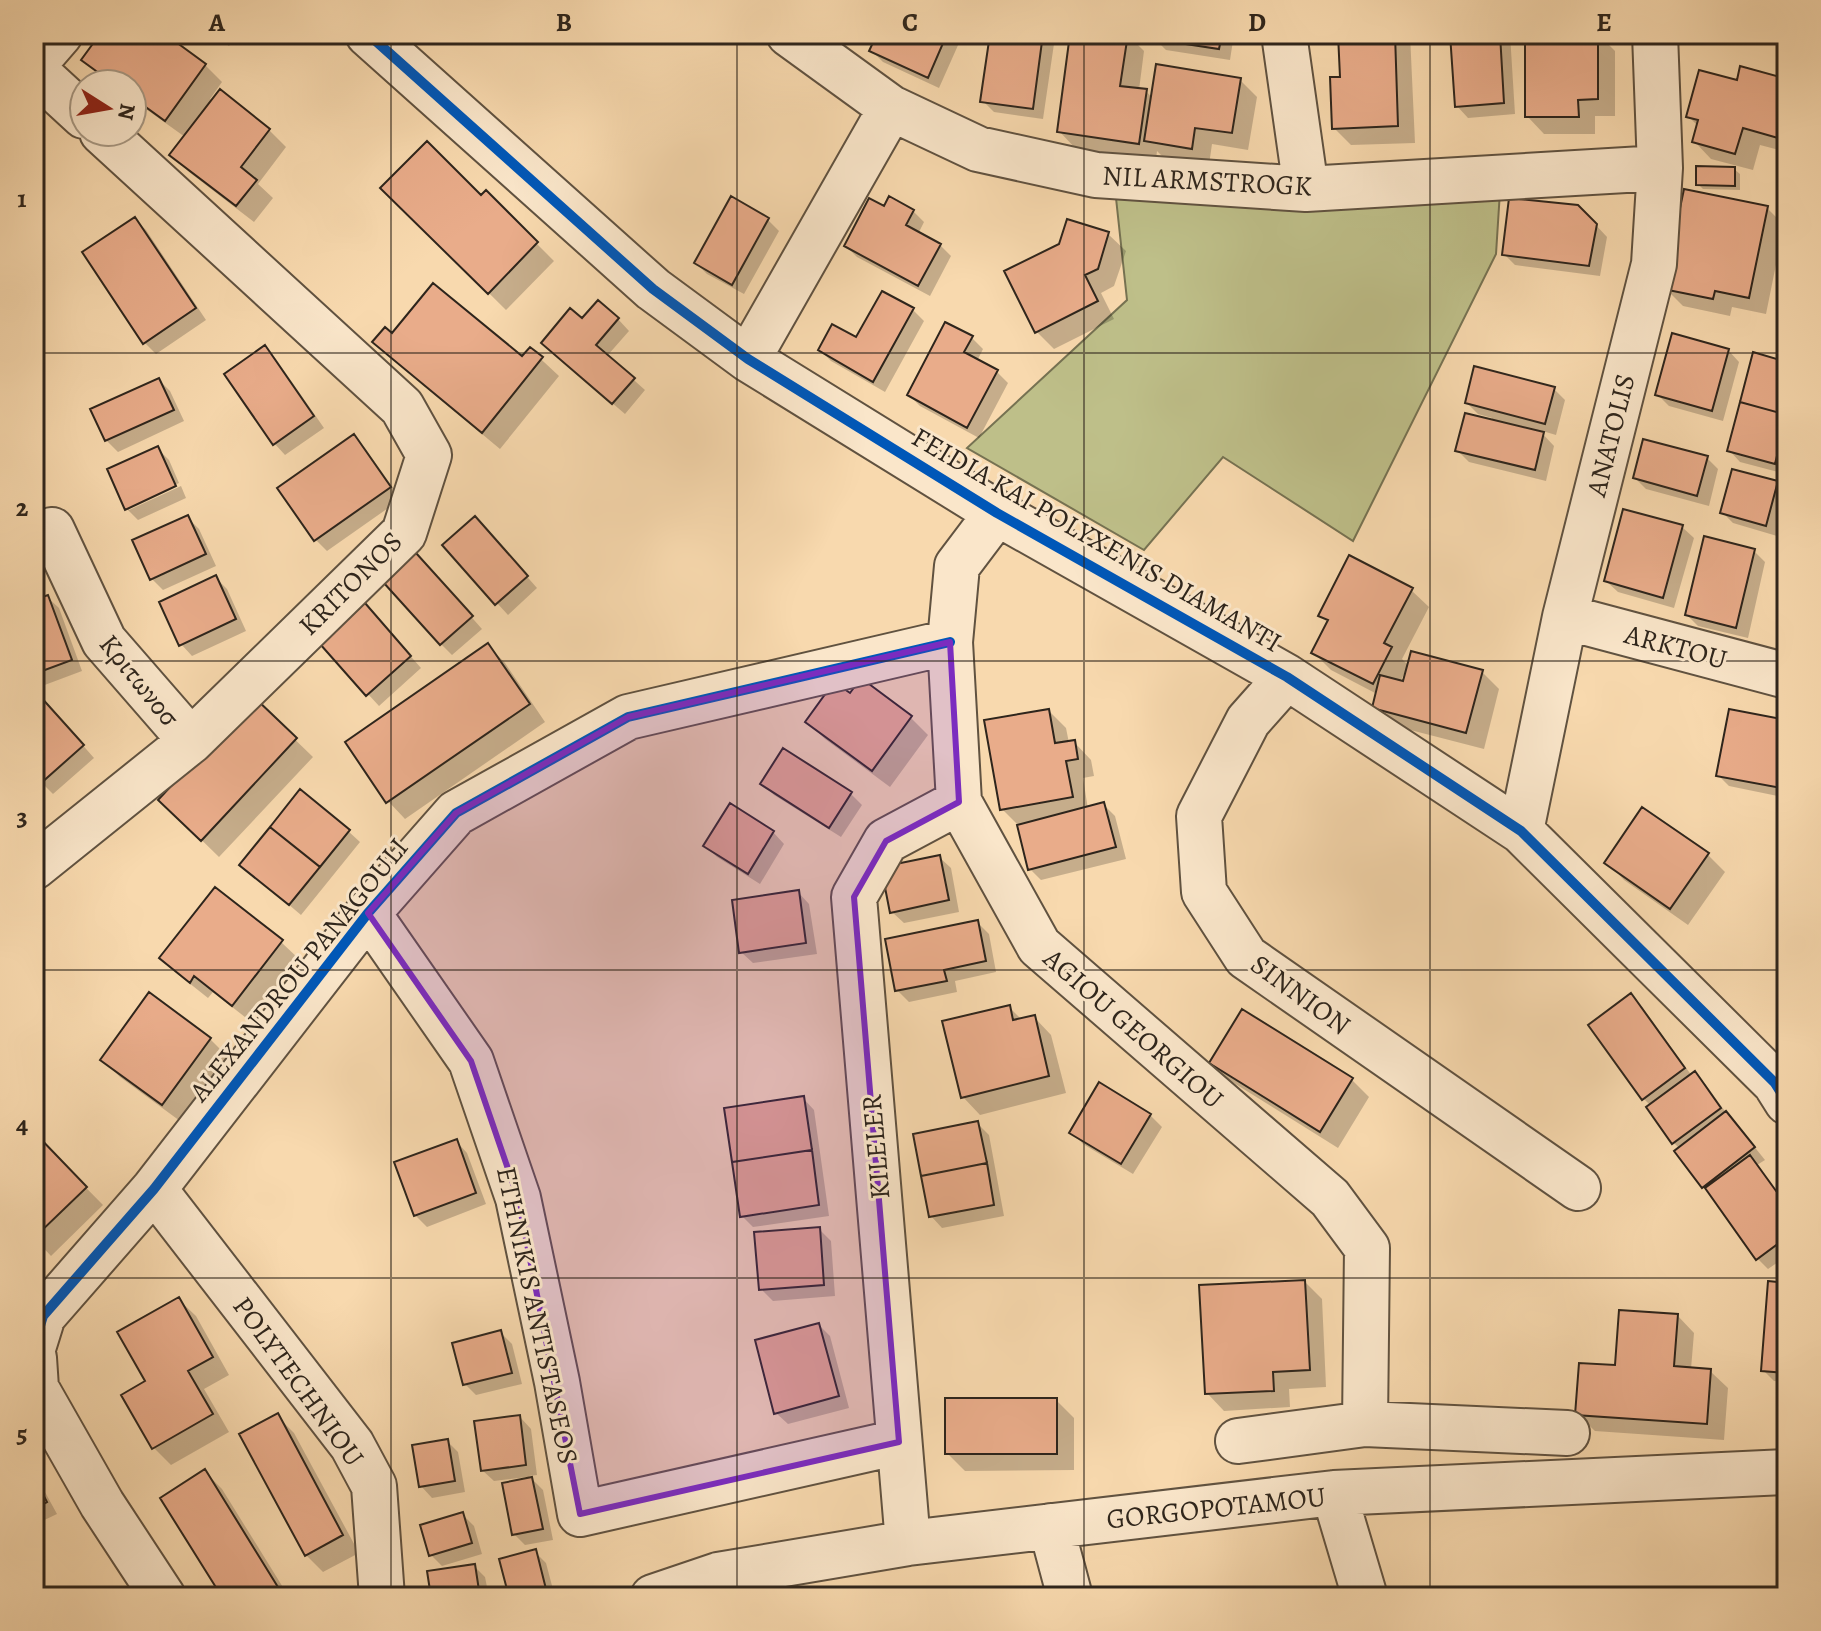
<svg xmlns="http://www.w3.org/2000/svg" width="1821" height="1631" font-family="Alegreya,serif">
	<rect width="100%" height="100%" fill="#f8d9ae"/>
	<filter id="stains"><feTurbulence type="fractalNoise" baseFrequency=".0025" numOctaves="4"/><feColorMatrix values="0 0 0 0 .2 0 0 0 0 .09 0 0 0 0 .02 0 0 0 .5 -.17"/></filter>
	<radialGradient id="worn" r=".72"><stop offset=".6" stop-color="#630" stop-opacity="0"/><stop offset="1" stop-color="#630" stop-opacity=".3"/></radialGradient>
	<path fill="#bebf89" stroke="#767252" stroke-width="2" d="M1500,191L1496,254L1353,541L1223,457L1144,550L967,448L1127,300L1116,198Z"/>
	<path fill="#0003" fill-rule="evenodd" d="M103,34H162L205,65L222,82L210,99L269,130L286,147L258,184L273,198L254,222L189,172L172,154L185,137L132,99V84H111L84,60Z
		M212,34H238L229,46Z
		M879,34H963L939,88L883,62L872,51Z
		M992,34H1052L1055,37L1043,119L994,112L983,101Z
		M1072,34H1127L1144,51L1139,90L1146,91L1153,99L1240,80L1257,97L1248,150L1212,144L1209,165L1164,158L1157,151L1156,160L1076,149L1059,131Z
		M1155,34H1234L1230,60L1166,50L1154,38Z
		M1340,34H1410L1415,143L1351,145L1334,128L1342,79Z
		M1452,34H1510L1515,114L1468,118L1457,106Z
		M1527,34H1598L1615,51V116H1595V134H1544L1527,116Z
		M1702,34H1733L1732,41Z
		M1770,34H1787V38Z
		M1787,81V152L1760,145L1753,170L1711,159L1694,141L1698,126L1688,116L1738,82Z
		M1734,169L1740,174V190L1703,189L1698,184Z
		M383,188L481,197L486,193L554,261L506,310Z
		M731,199L768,220L779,231L744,294L707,274L696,263Z
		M1578,206L1607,237L1600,276L1515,265L1504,254Z
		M1767,208L1784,225L1766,314L1732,307L1730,316L1683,306L1665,288Z
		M885,209L913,211L924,222L918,234L940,245L951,256L930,296L857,257L846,246Z
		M135,219L146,230L206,320L156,354L145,343L85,253Z
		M1108,234L1126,251L1114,286L1101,293L1114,319L1054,349L1037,332Z
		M883,293L913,310L924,321L885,392L831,361L820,350L856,340Z
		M618,319L629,331L607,356L645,390L625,414L555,354L583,321Z
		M392,336L522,359L530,349L559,376L500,449L392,359L374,342Z
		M972,338L983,349L977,361L996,371L1008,383L979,438L920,406L909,395Z
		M265,347L276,359L324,428L285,455L274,443Z
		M1728,350L1739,362L1723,421L1669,406L1658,395Z
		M1787,364V472L1786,474L1740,462L1729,450Z
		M159,380L170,391L184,421L118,452L106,440Z
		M1554,389L1565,400L1556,435L1539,430L1554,446L1546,481L1469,462L1458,451L1491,422L1492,418L1478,414L1467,403Z
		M354,437L365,448L401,499L327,551L315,539Z
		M157,448L169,460L179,483L129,506V510L181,486L186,498L138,520L127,509Z
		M1707,458L1718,469L1709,506L1646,489L1635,478Z
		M1777,483L1787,493L1777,536L1733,523L1722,512Z
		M188,518L199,529L216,566L163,590L152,579Z
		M1682,527L1694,538L1674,608L1618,592L1606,581Z
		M486,530L537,588L508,615L497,603Z
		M1754,551L1765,562L1748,638L1698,626L1687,615Z
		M427,567L482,629L452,655L441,644Z
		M216,578L227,589L246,631L192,656L181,644Z
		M1411,590L1429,607L1402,659L1409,666L1482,672L1499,689L1484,749L1391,725L1374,707L1377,694L1331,670L1313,652L1328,623L1321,615ZM1406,670L1405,684L1400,682Z
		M47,597L59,608L82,671L34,689V602Z
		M376,617L421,668L379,706L322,644Z
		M488,645L505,663L545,722L405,819L388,801Z
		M850,696L910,717L928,735L890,787L825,739L807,721Z
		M254,700L313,757L219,857L178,817Z
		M34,703L51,709L94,758L53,794L43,784L34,791Z
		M1049,711L1066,728L1069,743L1074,742L1091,760L1094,776L1083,778L1088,809L1104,805L1115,816L1126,859L1041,880L1030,869L1019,826L1002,809Z
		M1787,722V798L1729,786L1718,775Z
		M763,784L850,793L862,805L841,837L774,795Z
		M348,831L360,842L301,915L242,865Z
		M773,832L784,844L760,884L717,857L706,846Z
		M1708,855L1725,872L1688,925L1624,880L1607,862Z
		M939,857L951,868L959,912L904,923L892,912Z
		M798,892L809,904L817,954L753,963L741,952Z
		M977,922L989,934L996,972L955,981L957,992L909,1002L897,990Z
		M281,942L299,959L250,1021L213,992L208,998L179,975L162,958Z
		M150,995L210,1039L227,1056L180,1121L120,1077L103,1060Z
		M34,996L44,1010L34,1017Z
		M1630,996L1642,1007L1692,1076L1695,1074L1706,1085L1727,1114L1737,1125L1765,1160L1757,1165L1787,1205V1256L1768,1269L1757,1258L1712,1195L1704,1186L1680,1149L1673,1142L1651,1106L1643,1098Z
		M1009,1007L1022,1020L1034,1017L1051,1035L1066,1093L980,1115L963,1097Z
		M1212,1063L1352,1080L1369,1097L1338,1148L1229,1080Z
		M1100,1085L1150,1115L1162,1127L1133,1174L1083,1144L1072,1132Z
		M803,1098L814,1110L829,1216L753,1227L742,1216Z
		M978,1124L989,1135L1004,1216L942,1228L931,1216Z
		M34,1135L103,1205L51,1256L34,1238Z
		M456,1141L467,1153L486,1204L427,1227L415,1215Z
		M819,1229L831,1241L835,1296L773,1301L761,1289Z
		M1305,1282L1322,1299L1326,1387L1289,1389L1290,1407L1224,1411L1207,1393Z
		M1787,1285V1382L1774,1381L1763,1370Z
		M178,1299L196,1316L229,1375L204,1389L229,1432L171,1465L154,1448L148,1381Z
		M1677,1315L1694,1333L1691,1369L1710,1371L1728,1388L1724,1440L1595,1431L1577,1414L1617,1367Z
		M819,1325L830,1336L849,1408L788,1424L776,1413Z
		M501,1333L512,1344L522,1384L476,1395L465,1384Z
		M1056,1400L1074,1418V1470L965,1471L947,1453Z
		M277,1416L294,1433L359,1553L323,1572L306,1555Z
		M520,1417L531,1429L537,1475L529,1476L543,1490L553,1540L525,1545L514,1534L527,1477L494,1481L482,1470Z
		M447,1441L458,1452L465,1492L432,1498L421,1486Z
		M34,1472L57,1514L34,1525Z
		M205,1472L222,1489L289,1597H224Z
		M463,1515L474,1526L482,1554L442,1566L430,1554Z
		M535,1552L546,1563L555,1597H511Z
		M474,1566L485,1577L489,1597H433Z"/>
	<path fill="#e9ac8a" stroke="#2e251c" stroke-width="2" d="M100,34H165L206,64L165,121L132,97V84H114L81,60Z
		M877,34H947L928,78L869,51Z
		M990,34H1043L1033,109L980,102Z
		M1070,34H1128L1120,86L1147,89L1139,144L1057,132Z
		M1153,34H1222L1219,49L1152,39Z
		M1338,34H1395L1398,126L1332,129L1330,77H1340Z
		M1450,34H1500L1504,103L1455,107Z
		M1525,34H1598V99L1578,100L1579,117H1525Z
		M1156,64L1241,78L1232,133L1195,128L1192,149L1144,141Z
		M1740,66L1787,79V104L1778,138L1743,128L1735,154L1692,142L1698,120L1686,117L1699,70L1737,80Z
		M220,89L270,129L241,167L257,180L236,206L169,155Z
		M427,141L481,195L486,190L538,242L488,294L380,188Z
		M1696,166L1735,167V186L1696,185Z
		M1684,189L1768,206L1749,298L1715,291L1713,299L1663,289Z
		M731,196L769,218L732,285L694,263Z
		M889,196L914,210L906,225L941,244L918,286L844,246L869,198L884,206Z
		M1509,198L1578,205L1597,224L1589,266L1502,255Z
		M135,217L196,308L143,344L82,252Z
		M1067,219L1109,232L1098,269L1085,275L1098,301L1035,333L1004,271L1059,244Z
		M433,283L522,356L530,347L543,357L482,433L372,342L385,327L392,333Z
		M882,291L914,308L873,382L818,350L832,324L856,337Z
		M598,300L619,318L596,345L635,378L612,404L541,343L570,308L582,318Z
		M945,322L973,336L964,352L998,370L967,428L907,395Z
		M1672,333L1729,349L1712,411L1655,395Z
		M265,345L314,416L273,445L224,374Z
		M1753,352L1787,362V415L1740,402Z
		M1474,366L1555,387L1545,424L1465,403Z
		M159,378L174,410L105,441L90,409Z
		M1740,402L1787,415L1775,464L1727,451Z
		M1465,413L1544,432L1535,470L1455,451Z
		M354,434L391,487L314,541L277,488Z
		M1643,439L1708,456L1697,496L1633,478Z
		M158,446L176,486L125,510L107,469Z
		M1732,469L1778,481L1766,526L1720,513Z
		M1623,509L1683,525L1663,598L1604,581Z
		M188,515L206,554L150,580L132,540Z
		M475,516L528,576L495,605L442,545Z
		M1704,536L1755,549L1736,628L1685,615Z
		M416,553L473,616L440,645L383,582Z
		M1349,555L1413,588L1384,643L1392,647L1373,684L1311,653L1328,620L1318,616Z
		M216,575L236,619L179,646L159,602Z
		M48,595L72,660L34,674V600Z
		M365,603L411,656L366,696L320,644Z
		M488,643L530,704L386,803L345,742Z
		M1411,651L1483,670L1466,733L1372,708L1380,675L1403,681Z
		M861,678L912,716L872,771L805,722L834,682L850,693Z
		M39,695L84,745L40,784L34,777V700Z
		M254,697L297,738L201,841L158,800Z
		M1049,709L1055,743L1075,740L1078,759L1066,761L1073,797L1000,810L984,720Z
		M1729,709L1787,720V730L1782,756L1787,757V789L1716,776Z
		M783,748L852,792L829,828L760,784Z
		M300,789L350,830L320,867L270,827Z
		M1104,802L1116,847L1028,870L1017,825Z
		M730,803L774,831L748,874L703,846Z
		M1642,807L1709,853L1670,909L1604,863Z
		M270,827L320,867L289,905L239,865Z
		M940,855L949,900L890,913L881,867Z
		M215,887L283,940L232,1006L194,976L190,983L159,958Z
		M799,890L806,943L739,953L732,900Z
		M978,920L986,961L944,970L947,981L895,991L885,939Z
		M149,992L211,1038L162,1105L100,1060Z
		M1631,993L1685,1068L1642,1100L1588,1025Z
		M1010,1005L1013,1020L1035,1015L1049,1076L961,1098L942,1021Z
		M1242,1009L1353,1078L1320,1132L1209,1063Z
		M1695,1071L1721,1108L1672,1144L1646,1107Z
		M1099,1082L1151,1114L1121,1164L1069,1133Z
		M804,1096L812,1150L732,1162L724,1108Z
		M1726,1111L1755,1147L1702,1188L1674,1151Z
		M978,1121L987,1163L921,1176L913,1134Z
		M34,1132L87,1187L34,1238Z
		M457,1139L476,1193L414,1216L394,1162Z
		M812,1150L819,1205L740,1217L732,1162Z
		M1750,1155L1787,1206V1237L1756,1260L1705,1188Z
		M987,1163L994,1205L929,1217L921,1176Z
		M820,1227L824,1285L759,1290L754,1232Z
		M1305,1280L1310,1370L1273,1372L1274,1391L1205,1394L1199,1285Z
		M1768,1281L1787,1283V1373L1761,1371Z
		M179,1297L213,1357L188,1371L213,1414L152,1449L121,1395L145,1381L117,1332Z
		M1619,1310L1678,1314L1674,1366L1711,1369L1707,1424L1575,1415L1579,1363L1615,1365Z
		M819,1323L839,1396L774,1414L755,1340Z
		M501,1330L512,1373L463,1385L452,1343Z
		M945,1398H1057V1454H945Z
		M278,1413L343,1535L305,1556L239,1434Z
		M520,1415L526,1465L481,1471L474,1421Z
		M448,1439L455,1481L419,1487L412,1445Z
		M205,1469L281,1592L274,1597H222L160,1498Z
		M34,1477L47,1502L34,1509Z
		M532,1477L543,1529L512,1535L502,1483Z
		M463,1512L472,1543L429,1556L420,1525Z
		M536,1549L546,1589L516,1597H509L499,1559Z
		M475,1564L480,1597H431L427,1571Z
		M1468,1592L1496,1597H1467Z"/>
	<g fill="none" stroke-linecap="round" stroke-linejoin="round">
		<defs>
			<path id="minor" d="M368,34L653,289L748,359L997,513L1287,677L1521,831L1775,1083L1787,1102
				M789,34L891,108L978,149L1096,175L1306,189L1660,168
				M1284,34L1306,189
				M34,64L60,34
				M34,70L84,116
				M748,359L891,108
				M997,513L957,566L950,642L959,802L1039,946L1330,1198L1367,1248L1365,1424
				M52,530L104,641L191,741
				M1565,617L1787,676
				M1287,677L1248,721L1199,816L1204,892L1246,957L1578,1188
				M1521,831L1565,617L1654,264L1660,168L1655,34
				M34,867L191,741L404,533L429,455L402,407L102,132
				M368,913L471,1061L518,1198L557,1382L580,1514L899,1442
				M154,1189L352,1445L374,1486L382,1597
				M34,1345L43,1316L154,1189L368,913L456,813L628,717L950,642
				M34,1358L36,1388L102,1504L163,1597
				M1238,1441L1365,1424L1567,1433
				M1334,1493L1365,1597
				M1051,1526L1070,1597
				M908,1543L854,897L886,841L959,802
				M653,1597L718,1575L908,1543L1334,1493L1787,1472"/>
		</defs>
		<use href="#minor" stroke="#605240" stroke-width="48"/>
		<use href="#minor" stroke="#fae6ca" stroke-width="44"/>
		<defs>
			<path id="cycleway" d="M368,34L653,289L748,359L997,513L1287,677L1521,831L1775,1083L1787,1102
				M34,1345L43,1316L154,1189L368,913L456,813L628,717L950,642"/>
		</defs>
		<use href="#cycleway" stroke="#fae6ca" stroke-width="15"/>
		<use href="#cycleway" stroke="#0057b8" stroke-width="10"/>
	</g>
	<path fill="#7b2cbf" fill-opacity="0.2" stroke="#7b2cbf" stroke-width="6" stroke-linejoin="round" d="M950,642L959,802L886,841L854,897L899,1442L580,1514L518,1198L471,1061L368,913L456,813L628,717Z"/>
	<path fill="none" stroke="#2e251c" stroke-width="2" stroke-opacity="0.55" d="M391,34V1597M737,34V1597M1084,34V1597M1430,34V1597M34,353H1787M34,661H1787M34,970H1787M34,1278H1787"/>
	<g text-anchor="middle" stroke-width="6" stroke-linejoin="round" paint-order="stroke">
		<g font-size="28" fill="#2e251c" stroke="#fae6ca">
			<text transform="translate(1207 180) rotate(3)" y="10">NIL ARMSTROGK</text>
			<text transform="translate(1610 435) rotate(-76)" y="10">ANATOLIS</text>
			<text transform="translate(1097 539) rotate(30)" y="10">FEIDIA KAI POLYXENIS DIAMANTI</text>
			<text transform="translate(350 583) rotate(-45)" y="10">KRITONOS</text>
			<text transform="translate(1676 646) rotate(15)" y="10">ARKTOU</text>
			<text transform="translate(140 680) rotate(51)" y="10">Κριτωνοσ</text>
			<text transform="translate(298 969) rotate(-51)" y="10">ALEXANDROU PANAGOULI</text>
			<text transform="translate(1301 994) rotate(36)" y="10">SINNION</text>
			<text transform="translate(1134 1028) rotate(41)" y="10">AGIOU GEORGIOU</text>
			<text transform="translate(875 1147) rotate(-95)" y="10">KILELER</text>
			<text transform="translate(538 1315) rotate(78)" y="10">ETHNIKIS ANTISTASEOS</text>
			<text transform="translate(299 1381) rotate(54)" y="10">POLYTECHNIOU</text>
			<text transform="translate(1216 1507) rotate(-6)" y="10">GORGOPOTAMOU</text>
		</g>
	</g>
	<rect width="1821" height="1631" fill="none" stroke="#f8d9ae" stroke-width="88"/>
	<g transform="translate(108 108) rotate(101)"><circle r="38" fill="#fae6ca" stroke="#a89984" stroke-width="2"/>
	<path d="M0-6L14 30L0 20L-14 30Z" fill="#8f2418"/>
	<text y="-12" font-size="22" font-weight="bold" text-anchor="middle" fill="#2e251c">N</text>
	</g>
	<rect x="44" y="44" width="1733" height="1543" fill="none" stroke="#2e251c" stroke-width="3"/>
	<g font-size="26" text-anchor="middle" font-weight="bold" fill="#2e251c">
		<text x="217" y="31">A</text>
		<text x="564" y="31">B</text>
		<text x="910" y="31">C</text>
		<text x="1257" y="31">D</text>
		<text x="1604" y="31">E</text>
		<text x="22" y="207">1</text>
		<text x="22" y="516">2</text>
		<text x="22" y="825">3</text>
		<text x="22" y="1133">4</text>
		<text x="22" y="1442">5</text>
	</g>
	<rect width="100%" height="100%" filter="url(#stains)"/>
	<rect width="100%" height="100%" fill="url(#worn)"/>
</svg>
